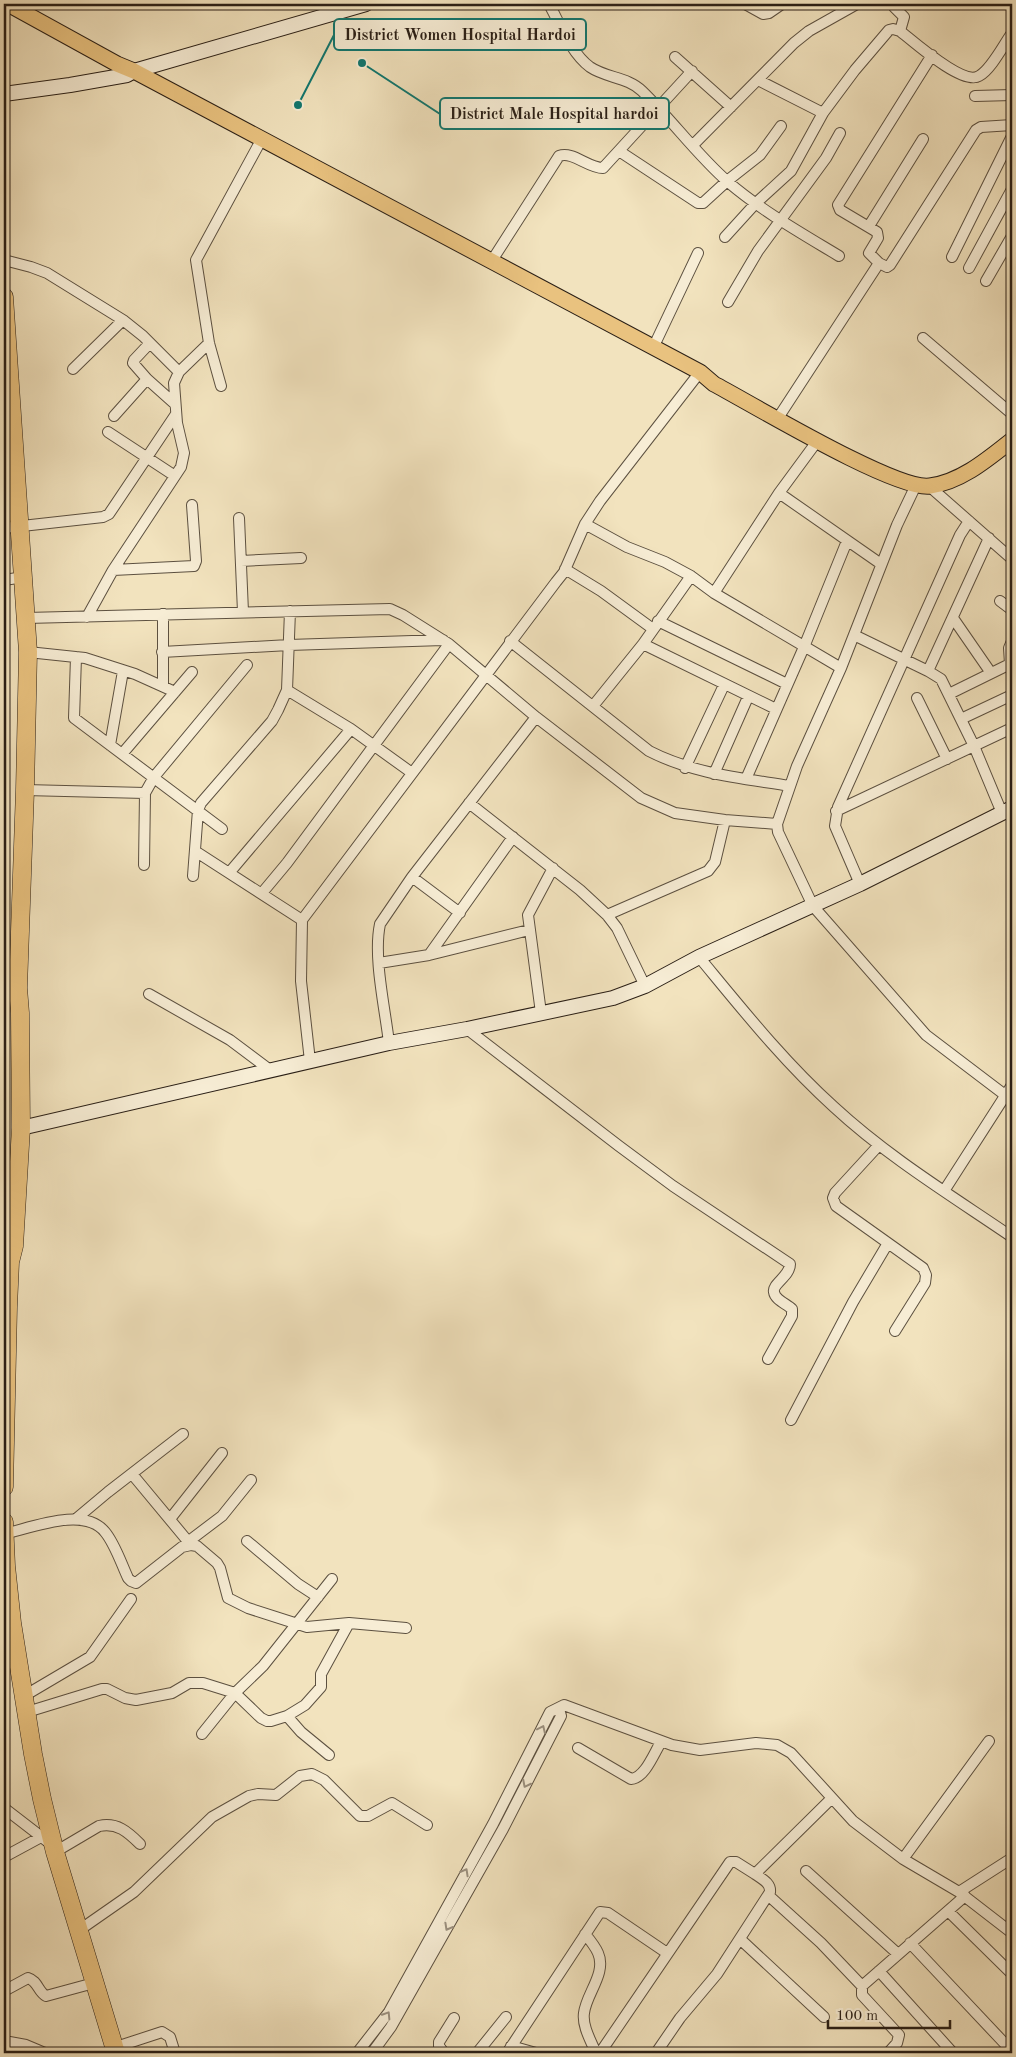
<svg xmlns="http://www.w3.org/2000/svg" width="1016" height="2057" font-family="'Old Standard TT',serif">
	<rect width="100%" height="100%" fill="#f2e3be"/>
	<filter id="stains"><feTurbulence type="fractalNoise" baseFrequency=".004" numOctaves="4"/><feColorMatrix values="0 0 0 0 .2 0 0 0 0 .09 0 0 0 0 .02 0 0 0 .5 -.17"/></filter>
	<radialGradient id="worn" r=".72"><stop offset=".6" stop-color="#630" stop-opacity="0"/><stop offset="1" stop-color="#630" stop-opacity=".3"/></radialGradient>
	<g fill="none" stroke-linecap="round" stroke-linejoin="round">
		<defs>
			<path id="street" d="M549,4C560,24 571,53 590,67C606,78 628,77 642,91C672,120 697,155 728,182C762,211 801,233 839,256
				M745,4L763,14L769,13L782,4
				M896,4L894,7L904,17L900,31
				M675,57L731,107
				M758,80L823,113
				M975,96L1012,95
				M693,145L794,43L809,31L857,4
				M619,151L698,203H703L727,181L760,155L781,126
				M869,226L923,139
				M725,237L755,204L791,171L823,113L855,70L889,30L893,29L900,31C914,42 963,86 979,76C991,70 1004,44 1012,33
				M952,257L1012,136
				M4,260L31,267L47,273L123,320L143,336L179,372
				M491,262L559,156C573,151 588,168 603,168L692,71
				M879,263L869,253L878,238L877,232L840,210L838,205L932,55
				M969,268L1012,189
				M986,281L1012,236
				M728,302L758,251L826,158L840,133
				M923,338L1012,414
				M150,343L134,360L133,363L147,379L175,404
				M653,348L698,253
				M73,369L123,320
				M221,386L209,343L196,260L259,144
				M114,416L147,379
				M778,418L879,263L887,267L890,265L976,130L981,127L1012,125
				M108,432L175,476
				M916,485L897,525L841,668L797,766L777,824L778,832L813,906L926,1035L1005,1095
				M929,486L1012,559
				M779,493L881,564
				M239,518L243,612
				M585,524L627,547L665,562L691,576L714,593L841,668
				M4,528L103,517L109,514L176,414
				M241,561L301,558
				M565,569L601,591L653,629
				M113,570L194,566L196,561L192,505
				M4,580L24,577
				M714,593L779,493L818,440
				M1000,601L1012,610
				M87,617L113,570L181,467L184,453L177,423L174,383L179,372L209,343
				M26,618L390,609L403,615L449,644L536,717L641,798L675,813L725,820L777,824
				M953,618L991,673
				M658,621L787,684
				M854,635L928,671L941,679L974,746L1002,813
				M510,641L649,751C694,774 741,778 790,786
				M643,644L776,709
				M28,652L85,658L135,674L175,692
				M162,652L289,645L443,640
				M76,657L74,718L222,829
				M1010,664L1009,648L1012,641
				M928,671L989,538
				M163,686V614
				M287,690L351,729L412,773
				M949,694L1012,663
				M917,698L947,759
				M593,706L643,644L691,576
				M961,719L1012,695
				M110,745L123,671
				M122,754L192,672
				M685,768L724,685
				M714,774L748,697
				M746,779L804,647L847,541
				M25,790L145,793
				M469,803L580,890L607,915L617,928L645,986
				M836,811L1012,728
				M195,851L302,920
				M144,865L145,793L154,777L247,665
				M229,873L351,729
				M193,876L198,810L201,803L272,721L278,710L287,690L290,611
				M412,877L460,913
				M860,884L835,826L838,807L960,535L969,521
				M262,893L287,863L449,644
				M607,915L708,871L715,862L725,820
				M429,955L513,837
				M699,957C742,1009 784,1062 834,1107C888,1157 952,1196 1012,1237
				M379,963L429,955L529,930
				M4,978H18
				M149,994L230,1040L270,1070
				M541,1013L528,915L553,868
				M467,1029L619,1146L673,1186L790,1264C790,1276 772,1284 774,1292C775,1300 787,1304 792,1309V1316L768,1359
				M389,1043C385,1008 373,957 380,924L412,877L536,717
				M310,1061L301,981L302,920L556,582L564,572L585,524L600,501L700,372
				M879,1145L835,1193L833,1198L836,1206L923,1268L926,1275L925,1283L895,1331
				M944,1191L1012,1085
				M791,1420L853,1302L888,1243
				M132,1474L191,1545
				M77,1518L108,1492L183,1434
				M170,1519L222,1453
				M4,1534C31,1528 84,1506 105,1532C115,1544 121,1563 128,1578L131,1581L136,1583L182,1547L191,1545L197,1546L217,1563L220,1568L228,1598L248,1608L307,1627L349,1623L406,1628
				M189,1541L222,1516L251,1480
				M247,1541L298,1584L318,1597
				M24,1696L90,1657L131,1599
				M27,1712L102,1689H107L125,1698L136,1700L172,1693L189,1683H203L235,1693L261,1718L267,1721H271L287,1716L305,1705L321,1687V1674L349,1623
				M287,1716L301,1732L329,1755
				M202,1734L235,1693L263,1666L332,1579
				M578,1748L631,1779C645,1778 654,1753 661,1742
				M4,1808L52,1845
				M55,1852L99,1826C117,1822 128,1832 140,1844
				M4,1857L41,1837
				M903,1859L989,1741
				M806,1871L898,1954
				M959,1892L1012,1858
				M768,1895L821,1943L862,1986
				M948,1911L1012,1974
				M78,1931L134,1892L212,1817L249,1796L258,1794L276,1795L300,1776L312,1774L324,1780L360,1816H368L392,1803L427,1825
				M585,1934C590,1940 595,1946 598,1953C607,1973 586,1994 584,2013C582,2026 591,2041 596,2053
				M740,1939L824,2017
				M910,1943L1008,2047L1009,2050L1006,2053
				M879,1971L953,2053
				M4,1991L28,1978C38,1981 38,1992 46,1996L94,1983
				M4,2041L26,2045L45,2053
				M511,2046L536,2053
				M113,2048L162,2032L170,2037L175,2053
				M357,2053L389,2012L493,1824L550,1712L564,1705L672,1745L700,1750L756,1743L777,1745L791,1753L853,1821L903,1859L959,1892L1012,1933
				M372,2053L391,2027L503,1829L561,1716L559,1709
				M444,2053L439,2046V2042L454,2018
				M477,2053L506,2017
				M507,2053L600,1912L608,1913L667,1953
				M600,2053L730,1862H736L755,1874L832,1798
				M656,2053L680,2018L717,1974L770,1892C771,1883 762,1879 755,1874
				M888,2053L897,2043L899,2035L862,1995V1986L965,1896"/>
			<path id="secondary" d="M4,94L70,85L127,75L134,71L366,4
				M21,1128L389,1043L467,1029L613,998L645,986L699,957L860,884L1012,808"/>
			<path id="primary" d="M8,4L117,64L134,71L700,372L714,384C752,404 896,491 930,486C961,482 988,459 1012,440"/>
			<path id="highway" d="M4,297L28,652L25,790L18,988L20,1013L21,1128L14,1246L10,1262L8,1307L4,1487
				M4,1522L6,1566L12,1623L33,1754L42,1799L55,1852L116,2053"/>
		</defs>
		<use href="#street" stroke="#5c5040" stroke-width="12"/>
		<use href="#secondary" stroke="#2a1f16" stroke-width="16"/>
		<use href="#primary" stroke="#2a1f16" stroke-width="17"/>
		<use href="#highway" stroke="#2a1f16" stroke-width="19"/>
		<use href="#street" stroke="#f7edd5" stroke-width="10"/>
		<use href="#secondary" stroke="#f7edd5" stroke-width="14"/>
		<use href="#primary" stroke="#e9c27f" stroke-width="15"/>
		<use href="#highway" stroke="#e9c27f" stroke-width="18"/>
	</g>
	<defs><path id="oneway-chevron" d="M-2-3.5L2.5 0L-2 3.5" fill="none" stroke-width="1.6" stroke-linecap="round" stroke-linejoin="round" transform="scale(1.25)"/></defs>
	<g stroke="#9b907f">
		<use href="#oneway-chevron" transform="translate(542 1729) rotate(-65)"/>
		<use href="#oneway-chevron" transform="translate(526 1784) rotate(117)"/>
		<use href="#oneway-chevron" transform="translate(465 1872) rotate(-61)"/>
		<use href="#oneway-chevron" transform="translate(448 1927) rotate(119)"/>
		<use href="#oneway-chevron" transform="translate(387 2015) rotate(-58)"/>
	</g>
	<path fill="none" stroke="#0f766e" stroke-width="2" d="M298 105L334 35M362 63L440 114"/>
	<g fill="#0f766e" stroke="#f7edd5" stroke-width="2">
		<circle cx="298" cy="105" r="5"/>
		<circle cx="362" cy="63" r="5"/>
	</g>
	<g fill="#f7edd5" stroke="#0f766e" stroke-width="2">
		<rect x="334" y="19" width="252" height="31" rx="5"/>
		<rect x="440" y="98" width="229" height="31" rx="5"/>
	</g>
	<g font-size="16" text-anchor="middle" font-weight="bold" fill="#2a1f16">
		<text x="460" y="40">District Women Hospital Hardoi</text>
		<text x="554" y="119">District Male Hospital hardoi</text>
	</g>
	<rect width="1016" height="2057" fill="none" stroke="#f2e3be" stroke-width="20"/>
	<rect x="5" y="5" width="1006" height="2047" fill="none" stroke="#2a1f16" stroke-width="2.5"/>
	<rect x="10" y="10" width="996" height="2037" fill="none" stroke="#2a1f16"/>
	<path d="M828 2020v8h122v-8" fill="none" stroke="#2a1f16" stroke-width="2.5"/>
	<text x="836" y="2020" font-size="15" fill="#2a1f16" stroke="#f7edd5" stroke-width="4" paint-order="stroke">100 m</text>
	<rect width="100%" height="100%" filter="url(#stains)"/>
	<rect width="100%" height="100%" fill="url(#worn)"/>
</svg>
